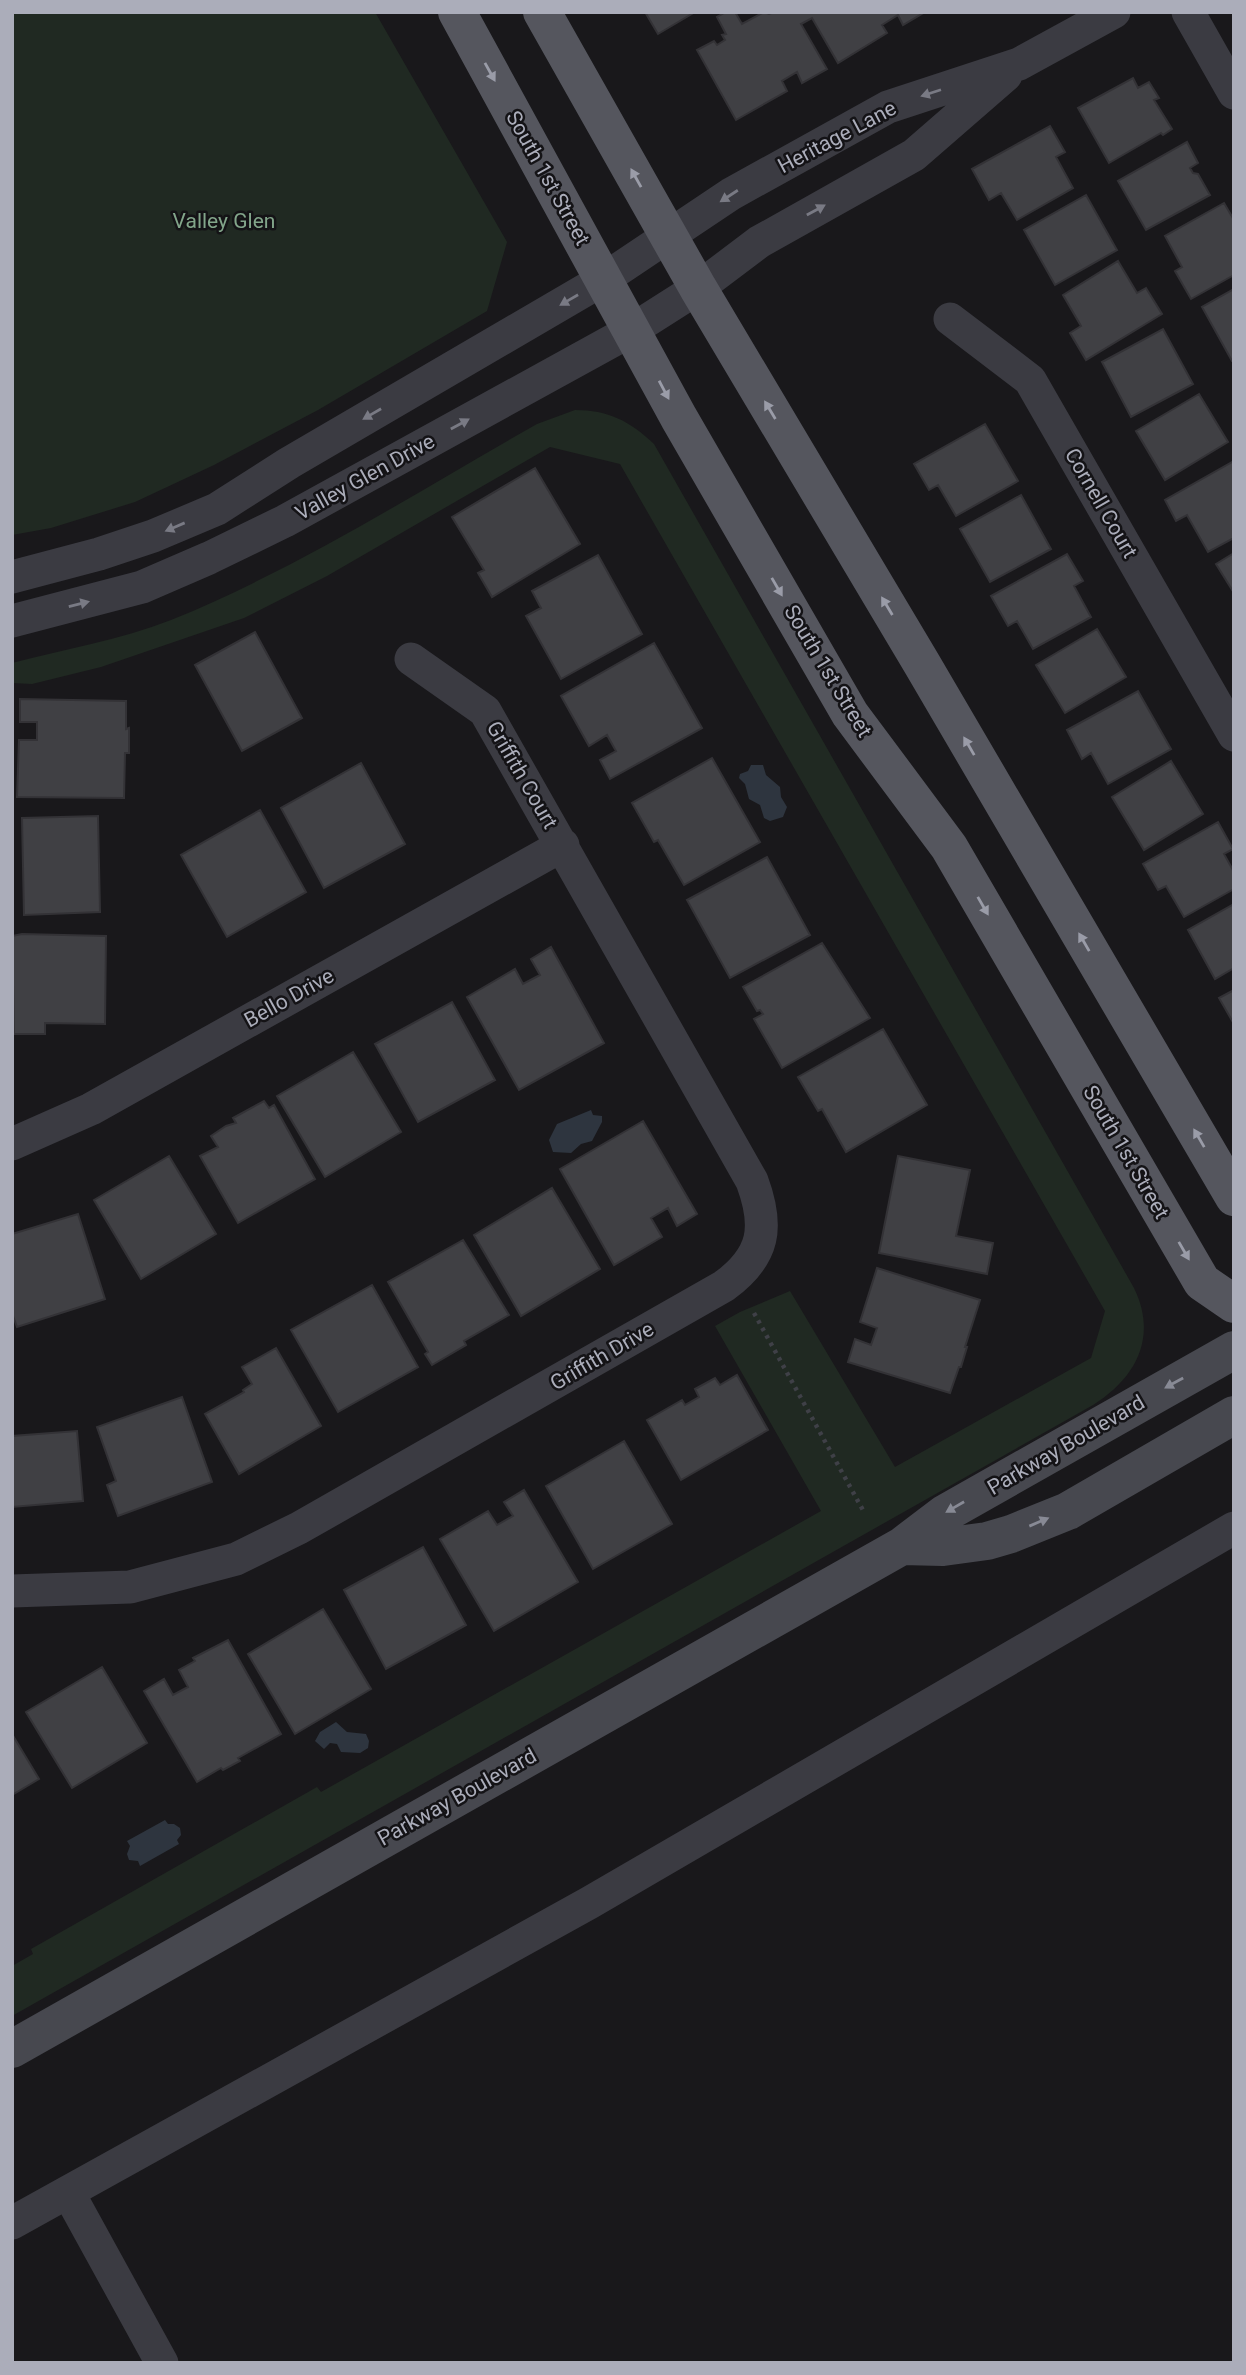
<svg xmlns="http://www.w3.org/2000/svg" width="1246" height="2375" font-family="Roboto,sans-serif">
	<rect width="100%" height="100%" fill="#19181b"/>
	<path fill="#202922" d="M12,12H375L507,242L487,311L318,410L214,465L135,502L51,528L12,535Z
		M575,410C608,410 630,421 654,444L1134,1288C1158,1337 1136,1378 1093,1405L12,2016V1966L33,1954L31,1949L317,1787L321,1792L821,1511L715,1326L740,1312L790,1291L895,1467L1091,1358L1105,1311L620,464L550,447L327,576L244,618L101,667L32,684L12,683V663C65,649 120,640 171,620C299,568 417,492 537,424Z"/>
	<path fill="#2e353f" d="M751,765H763L766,775L780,787L781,797L787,807L783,817L770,821L764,818L760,805L749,799L745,784L739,778L740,774L748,771Z
		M591,1110L593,1115L602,1116V1122L592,1141L581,1144L571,1153L553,1152L549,1140L557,1124Z
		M336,1722L347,1732L366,1734L369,1741L368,1748L360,1753L341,1752L337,1744L330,1743L324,1749L315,1741L320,1732Z
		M165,1820L168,1824H174L180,1828L181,1835L177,1840L179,1844L140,1866L138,1861L129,1860L127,1854L130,1846L127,1841Z"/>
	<path fill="#404044" stroke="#333236" stroke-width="2" d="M645,12H695L658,34Z
		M726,12H735L742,24L764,12L769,14L774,12H925L903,25L898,15L882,25L887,33L838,63L812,18L801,24L827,69L802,83L797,72L782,81L787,91L736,120L697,50L714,41L717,45L725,40L722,35L726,34L717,17Z
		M1133,78L1138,88L1149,82L1159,98L1154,100L1172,129L1163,135L1161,133L1109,163L1078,108Z
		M1050,126L1065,152L1056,157L1073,188L1017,220L1001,193L989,200L972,169Z
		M1187,142L1198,163L1190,168L1193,173L1198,174L1210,195L1146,230L1118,181Z
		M1086,195L1117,250L1055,285L1024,230Z
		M1224,203L1234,220V275L1191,299L1175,271L1182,267L1165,236Z
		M1118,261L1137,293L1146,288L1162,314L1086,360L1070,333L1081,326L1063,295Z
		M1234,289V361H1232L1202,307Z
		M1163,329L1193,384L1131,417L1102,362Z
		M1199,394L1228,442L1165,480L1136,431Z
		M985,424L1018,481L956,516L938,485L929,490L914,464Z
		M1234,461V538L1208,552L1187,515L1176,521L1165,500Z
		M535,468L580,544L492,597L478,573L484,570L452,517Z
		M1021,495L1051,549L990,582L960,529Z
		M1234,553V593L1216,564Z
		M1067,554L1083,581L1074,586L1091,617L1033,649L1017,621L1008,626L991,596Z
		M598,555L642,634L561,679L526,616L541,608L532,591Z
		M1097,629L1126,677L1065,713L1036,665Z
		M255,632L302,718L242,751L195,665Z
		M654,643L702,728L610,779L600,760L616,751L607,735L589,746L561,696Z
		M1138,691L1171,749L1108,784L1091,753L1082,759L1067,730Z
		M20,699L126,701V729L129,728V753H125L124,798L17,797L19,740H37V722H20Z
		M712,758L760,842L684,885L658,840L654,842L632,803Z
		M1171,761L1203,814L1144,850L1112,797Z
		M361,763L405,844L324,888L281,808Z
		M260,810L306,892L227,937L181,855Z
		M98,816L100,912L24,915L22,818Z
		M1218,822L1233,849L1224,854L1234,872V889L1184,917L1166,886L1158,890L1143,864Z
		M767,857L810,935L730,978L687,900Z
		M1234,904V968L1215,979L1188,930Z
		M22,934L106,936L105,1024L45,1023V1034H14L12,936Z
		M822,943L870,1018L782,1068L754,1019L763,1014L760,1010L757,1011L743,987Z
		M551,947L604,1043L519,1090L467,997L515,969L523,984L540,975L531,959Z
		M1234,990V1024L1219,998Z
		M452,1002L495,1080L418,1122L375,1044Z
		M883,1029L927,1105L846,1152L822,1109L818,1111L798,1077Z
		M353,1052L401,1132L325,1177L277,1096Z
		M264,1101L269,1108L274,1105L315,1179L238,1223L200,1156L218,1147L211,1136L226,1126L236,1123L233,1118Z
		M643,1121L697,1214L677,1226L668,1208L651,1218L662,1237L614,1265L560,1169Z
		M169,1156L216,1234L141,1279L94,1200Z
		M898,1156L970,1170L956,1236L993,1243L987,1274L879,1253Z
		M552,1188L600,1269L521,1316L474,1235Z
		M78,1214L105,1299L17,1327L12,1313V1234Z
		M463,1240L509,1315L464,1341L466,1345L432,1365L425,1354L428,1352L388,1282Z
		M877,1268L980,1300L965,1347H967L961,1367H959L950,1393L848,1362L855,1339L871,1345L877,1328L860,1322Z
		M372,1285L418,1367L338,1412L291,1330Z
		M276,1348L321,1426L239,1474L205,1414L244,1392L243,1390L252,1384L242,1367Z
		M737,1375L768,1430L681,1480L647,1420L682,1400L685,1405L699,1397L695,1389L715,1378L720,1385Z
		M182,1397L212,1482L118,1516L107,1485L116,1481L97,1427Z
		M77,1431L83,1501L12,1507V1436Z
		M624,1441L672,1524L593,1569L546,1486Z
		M524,1490L578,1582L494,1631L440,1539L488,1511L497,1525L513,1516L504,1502Z
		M423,1547L466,1625L386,1669L344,1590Z
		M323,1609L371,1689L295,1734L248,1654Z
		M228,1640L281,1734L238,1758L240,1761L223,1770L221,1768L197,1782L144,1691L164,1679L173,1695L188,1687L179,1670L195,1661L193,1658Z
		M102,1667L147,1743L72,1788L26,1712Z
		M12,1734L39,1779L12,1795Z"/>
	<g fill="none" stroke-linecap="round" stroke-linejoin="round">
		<path stroke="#3f4047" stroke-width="4.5" stroke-dasharray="3.5 5" stroke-linecap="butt" d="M754,1313L864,1512"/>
		<path stroke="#3b3b42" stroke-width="33" d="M1188,12L1234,93
			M950,319L1030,380L1234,735
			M12,577L99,554L153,536L217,509L289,463L604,279L731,194L888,107L1019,64L1114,12
			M12,621L142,587L209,558L285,521L632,330L698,288L759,242L914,155L1006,75
			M12,1144L91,1109L563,845
			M12,1591L130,1587L236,1559L299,1528L724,1286C765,1256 769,1227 752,1181L485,711L411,659
			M68,2192L162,2363
			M12,2223L589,1903L1234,1528"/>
		<path stroke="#47484f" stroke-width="38" d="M902,1546L943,1547L987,1541L1011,1534L1068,1511L1234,1415
			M12,2049L902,1546L944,1514L1234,1350"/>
		<path stroke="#55565e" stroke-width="38" d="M457,12L679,418L850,714L949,847L1202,1282L1234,1304
			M542,12L698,288L922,664L1234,1197"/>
	</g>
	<defs><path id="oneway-solid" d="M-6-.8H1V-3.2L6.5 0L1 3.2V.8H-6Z" transform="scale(1.75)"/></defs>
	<g fill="#9a9ca8">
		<use href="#oneway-solid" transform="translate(490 72) rotate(61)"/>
		<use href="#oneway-solid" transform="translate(636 178) rotate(-119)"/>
		<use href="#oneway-solid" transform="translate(664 390) rotate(62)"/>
		<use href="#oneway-solid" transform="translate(770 410) rotate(-121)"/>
		<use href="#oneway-solid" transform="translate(777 587) rotate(60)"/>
		<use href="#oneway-solid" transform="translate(887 606) rotate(-121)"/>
		<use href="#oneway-solid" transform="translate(969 746) rotate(-120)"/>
		<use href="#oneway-solid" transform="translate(983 906) rotate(60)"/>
		<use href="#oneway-solid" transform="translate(1084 942) rotate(-120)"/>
		<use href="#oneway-solid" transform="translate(1199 1138) rotate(-120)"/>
		<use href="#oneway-solid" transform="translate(1184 1251) rotate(60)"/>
	</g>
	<g fill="#797a84">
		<use href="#oneway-solid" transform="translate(931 93) rotate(162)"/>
		<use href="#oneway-solid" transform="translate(729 196) rotate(147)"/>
		<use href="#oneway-solid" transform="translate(816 210) rotate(-29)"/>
		<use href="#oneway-solid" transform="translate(569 300) rotate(150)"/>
		<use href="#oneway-solid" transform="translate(372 414) rotate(150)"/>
		<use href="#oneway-solid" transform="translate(460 424) rotate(-29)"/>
		<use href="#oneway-solid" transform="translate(175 527) rotate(157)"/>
		<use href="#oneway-solid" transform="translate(79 604) rotate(-14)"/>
	</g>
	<g fill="#888a95">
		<use href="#oneway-solid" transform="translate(1174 1383) rotate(151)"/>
		<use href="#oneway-solid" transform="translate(955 1507) rotate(150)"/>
		<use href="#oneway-solid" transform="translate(1039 1522) rotate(-23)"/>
	</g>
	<g text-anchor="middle" stroke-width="5" stroke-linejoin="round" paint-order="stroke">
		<g font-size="21" fill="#abadba" stroke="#141316">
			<text transform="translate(837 137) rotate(-28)" y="7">Heritage Lane</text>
			<text transform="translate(548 178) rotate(61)" y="7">South 1st Street</text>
			<text transform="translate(365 477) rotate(-29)" y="7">Valley Glen Drive</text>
			<text transform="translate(1101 503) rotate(60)" y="7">Cornell Court</text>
			<text transform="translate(828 671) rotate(59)" y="7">South 1st Street</text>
			<text transform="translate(522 775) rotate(60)" y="7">Griffith Court</text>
			<text transform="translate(289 998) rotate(-29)" y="7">Bello Drive</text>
			<text transform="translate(1126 1152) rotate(60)" y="7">South 1st Street</text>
			<text transform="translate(602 1356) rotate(-30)" y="7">Griffith Drive</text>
			<text transform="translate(1066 1445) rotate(-30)" y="7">Parkway Boulevard</text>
			<text transform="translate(457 1797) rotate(-29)" y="7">Parkway Boulevard</text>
		</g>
		<g font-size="21" fill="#82a58a" stroke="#141316">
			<text x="224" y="228">Valley Glen</text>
		</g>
	</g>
	<rect width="1246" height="2375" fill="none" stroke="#abadba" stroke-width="28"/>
</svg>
